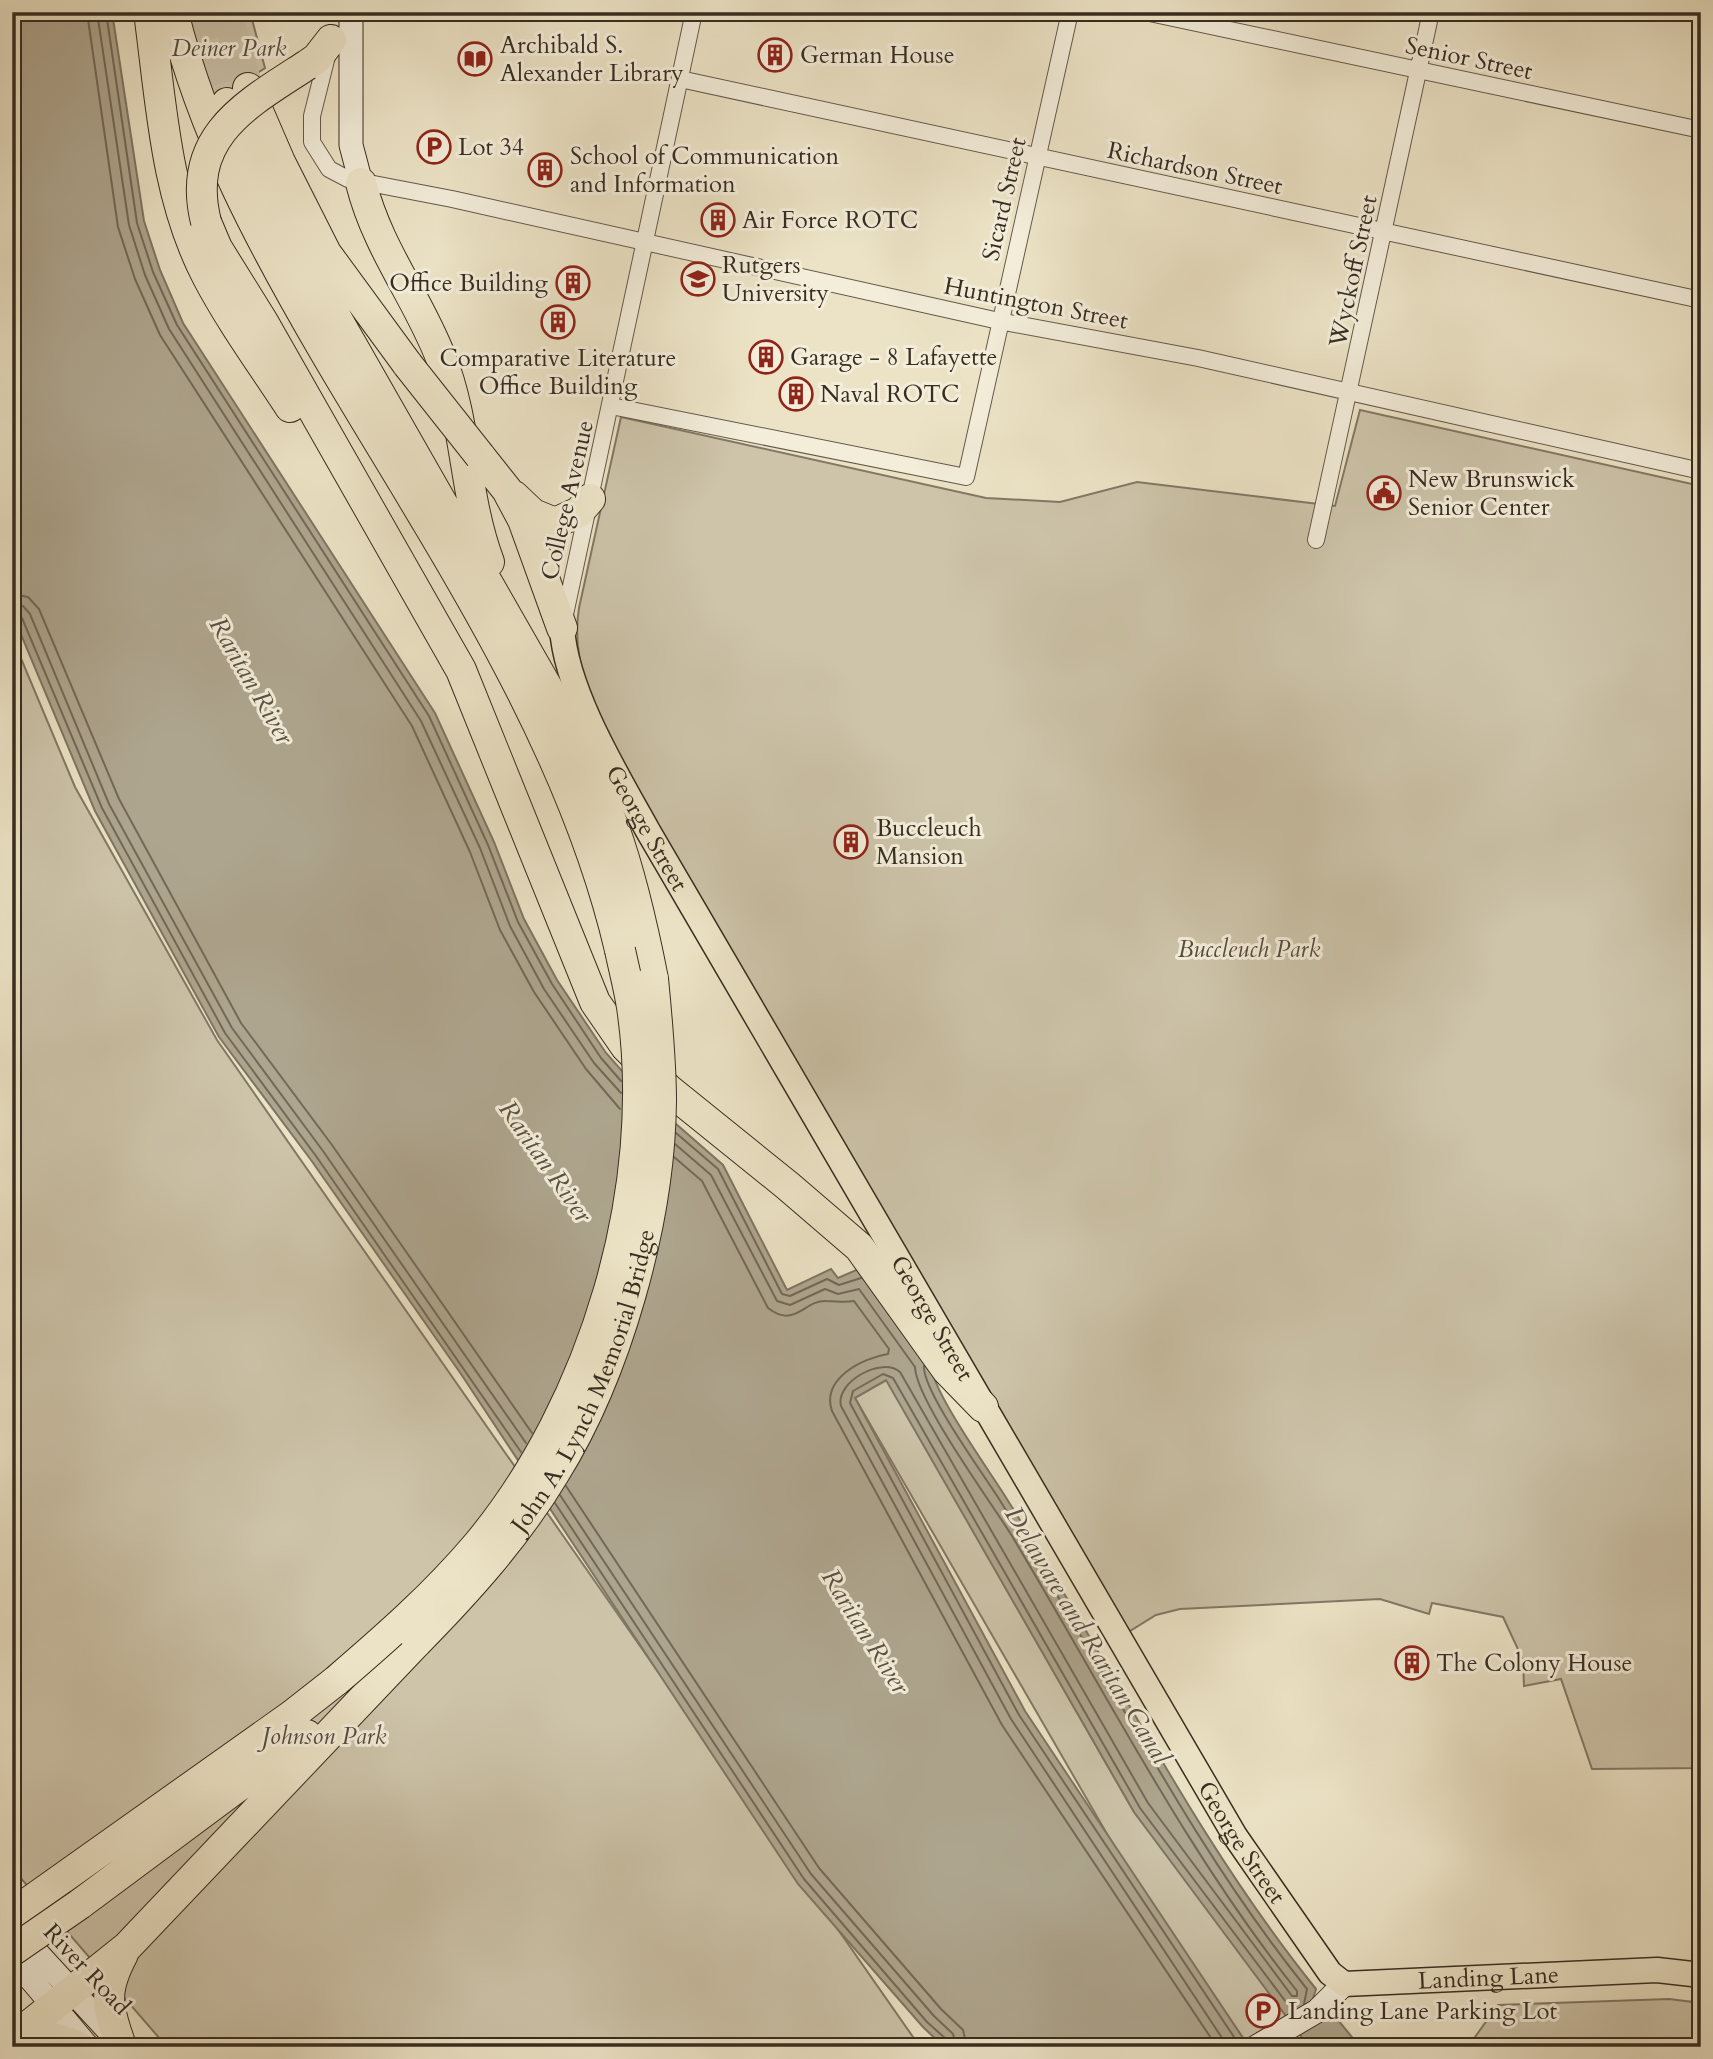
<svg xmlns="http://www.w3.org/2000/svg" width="1713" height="2059" font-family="Cardo,serif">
	<rect width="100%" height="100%" fill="#ece3c6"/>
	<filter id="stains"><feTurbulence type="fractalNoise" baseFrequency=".00286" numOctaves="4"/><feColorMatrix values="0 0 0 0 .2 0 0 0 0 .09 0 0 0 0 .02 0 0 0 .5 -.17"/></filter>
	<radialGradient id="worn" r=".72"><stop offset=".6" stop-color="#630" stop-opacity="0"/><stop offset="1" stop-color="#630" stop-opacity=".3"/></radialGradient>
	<path fill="#cdc4aa" stroke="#827865" stroke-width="2" d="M190,12H250L265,68L212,103Z
		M1360,410L1701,486V1768L1592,1769L1561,1679L1524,1686L1523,1660L1503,1617L1432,1603L1429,1614L1380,1599L1180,1609L1156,1615L1125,1634L626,775C601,723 569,668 579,608L621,417L986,498L1060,502L1137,482L1335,506Z
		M12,637L75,787L217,1040L920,2047H167L12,1868Z
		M887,1380L1134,1812L1289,2017L1245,2041L1125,1865L855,1398Z
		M1669,1999L1701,2003V2047H1472L1470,2044L1498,2005Z"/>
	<path fill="#aea58e" stroke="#7e7562" stroke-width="2" d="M12,12H112L144,221L160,270L183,323L435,713L494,842L524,919L557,980L606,1053L644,1096L723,1165L787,1290L831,1269L838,1278L861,1268L931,1363C930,1389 989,1470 1005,1496C1109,1660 1194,1838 1316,1989L1311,2005L1322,2020H1338L1360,2047H1309L1134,1812L886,1380L855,1398L1025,1711L1245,2041L1242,2047H944L923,2027L798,1884L461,1374L311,1160L219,1037L95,811L12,613Z"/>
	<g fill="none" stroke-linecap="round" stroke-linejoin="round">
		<path stroke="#726957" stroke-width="2" d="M87,12L118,227L135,279L160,335L412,726L470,852L500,930L534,992L586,1069L620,1109
			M97,12L129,225L145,275L169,329L421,721L480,848L510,926L544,989L594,1063L621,1093
			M106,12L137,223L153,272L177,325L429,716L488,845L518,922L552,984L601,1058L621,1081
			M12,594L28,597L39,609L119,799L241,1023L332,1145L532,1433
			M12,604L23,606L30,614L109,804L232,1028L323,1151L526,1443
			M12,613L22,618L102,808L225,1033L316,1156L521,1452
			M676,1133L718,1169L782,1294L790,1296L827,1279L839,1285L861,1278
			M675,1144L711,1175L777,1301L790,1305L825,1289L838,1294L859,1289L915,1367C916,1400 991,1502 1012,1536C1104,1689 1186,1852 1297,1991V1996H1292L1148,1803L900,1372C882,1356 835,1382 841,1406L1011,1719L1228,2047
			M674,1157L702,1181L768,1308C795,1329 804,1300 826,1301C837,1301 843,1303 854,1301L889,1349L888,1354C862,1358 821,1379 832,1411L1002,1725L1217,2047
			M924,1366C922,1390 984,1475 999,1499C1102,1662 1186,1839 1307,1989L1304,2004
			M566,1486L819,1868L941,2009L963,2030L967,2047
			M560,1495L811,1874L934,2016L953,2034L957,2047
			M555,1503L804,1879L927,2022L946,2039L948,2047
			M1236,2047V2040L1019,1715L850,1403L853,1391L883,1374L893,1378L1140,1808L1292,2010"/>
		<path stroke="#c8bfa5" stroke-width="30" stroke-dasharray="30 15" stroke-linecap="butt" d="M199,12L227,103
			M227,12L248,88"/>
		<defs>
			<path id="street" d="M1145,12L1701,130
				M328,52L312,116V142L329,169L348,179L452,199L999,321L1198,358L1701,471
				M680,79L1701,300
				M611,406L966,477L1070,12
				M1316,540L1431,12
				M564,619L694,12"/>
			<path id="secondary" d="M351,12V145L361,183
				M17,1931L119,2042
				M12,1957L88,2047
				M1256,2047L1317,2011L1344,1984"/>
			<g id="primary">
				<path id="s1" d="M562,628C566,692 617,775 648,831L1235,1836L1330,1973L1344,1984L1657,1970L1701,1975"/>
			</g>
			<path id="highway" d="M149,12C161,101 165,195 207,276C231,322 262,364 290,407
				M173,12C203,135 263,246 326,354C437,543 570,735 620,950
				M307,65L317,58L331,40
				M248,88L280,162L326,253L408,365
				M227,103L289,235L547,687C570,733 596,779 614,828C632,878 643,928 653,979
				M361,183C378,250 417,296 441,358C467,423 464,496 489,562
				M206,222L217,248L263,322L461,670L595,1002L626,1047L669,1090L788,1186L859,1247L947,1370L983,1407
				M480,456L507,490L523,520L562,628
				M514,496L533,514L555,523L579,512L590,499
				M80,1904L307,1735
				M12,1914L291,1716L337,1680
				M12,2039L127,1947L417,1642
				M13,2043C36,2033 57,2036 79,2047
				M120,2043C106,2004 104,1990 123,1954"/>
		</defs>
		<use href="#street" stroke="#645a4a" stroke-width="18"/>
		<use href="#secondary" stroke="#372d20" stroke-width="25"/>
		<use href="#primary" stroke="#372d20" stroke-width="27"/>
		<use href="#highway" stroke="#372d20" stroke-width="32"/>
		<use href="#street" stroke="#f3edda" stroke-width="16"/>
		<use href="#secondary" stroke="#f3edda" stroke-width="23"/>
		<use href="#primary" stroke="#ece3c6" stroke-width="24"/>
		<use href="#highway" stroke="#ece3c6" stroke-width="30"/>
		<defs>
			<g id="highway-bridge">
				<path d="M206,222C185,137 245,105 307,65"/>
				<path d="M408,365L480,456"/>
				<path id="s2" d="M417,1642C468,1590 516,1537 554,1474C617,1373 660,1220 661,1101C661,1060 657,1020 653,979"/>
				<path d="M337,1680C387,1637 435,1595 478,1544C594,1404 659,1189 632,1007C629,988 624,969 620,950"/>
				<path d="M12,1951L80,1904"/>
			</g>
		</defs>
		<use href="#highway-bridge" stroke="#372d20" stroke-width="32" stroke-linecap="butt"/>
		<use href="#highway-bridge" stroke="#ece3c6" stroke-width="30"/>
	</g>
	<defs>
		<symbol id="building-ring" viewBox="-11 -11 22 22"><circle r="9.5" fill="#f3edda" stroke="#8f2418" stroke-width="1.5"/><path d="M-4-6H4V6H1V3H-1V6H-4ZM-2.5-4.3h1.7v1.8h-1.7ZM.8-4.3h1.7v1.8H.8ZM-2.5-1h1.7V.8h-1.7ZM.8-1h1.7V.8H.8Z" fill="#8f2418"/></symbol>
		<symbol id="library-ring" viewBox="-11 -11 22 22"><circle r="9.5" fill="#f3edda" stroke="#8f2418" stroke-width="1.5"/><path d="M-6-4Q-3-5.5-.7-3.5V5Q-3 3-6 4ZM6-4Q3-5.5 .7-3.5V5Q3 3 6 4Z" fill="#8f2418"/></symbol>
		<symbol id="parking-ring" viewBox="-11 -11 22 22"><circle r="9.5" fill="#f3edda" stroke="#8f2418" stroke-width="1.5"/><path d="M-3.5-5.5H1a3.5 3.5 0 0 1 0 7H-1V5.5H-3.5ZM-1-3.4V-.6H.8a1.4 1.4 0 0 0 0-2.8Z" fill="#8f2418"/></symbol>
		<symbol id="university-ring" viewBox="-11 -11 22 22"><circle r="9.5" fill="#f3edda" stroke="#8f2418" stroke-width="1.5"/><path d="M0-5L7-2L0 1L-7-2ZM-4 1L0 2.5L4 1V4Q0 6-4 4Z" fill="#8f2418"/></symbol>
		<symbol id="civic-ring" viewBox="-11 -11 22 22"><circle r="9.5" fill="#f3edda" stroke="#8f2418" stroke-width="1.5"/><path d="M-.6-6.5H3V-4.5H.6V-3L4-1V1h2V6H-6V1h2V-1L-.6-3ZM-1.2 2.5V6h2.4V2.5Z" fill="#8f2418"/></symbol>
	</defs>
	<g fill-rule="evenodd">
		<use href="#building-ring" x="756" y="36" width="38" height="38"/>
		<use href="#library-ring" x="456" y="40" width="38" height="38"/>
		<use href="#parking-ring" x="415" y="128" width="38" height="38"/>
		<use href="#building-ring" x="526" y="151" width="38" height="38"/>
		<use href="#building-ring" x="699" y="201" width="38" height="38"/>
		<use href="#university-ring" x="679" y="260" width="38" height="38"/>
		<use href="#building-ring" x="554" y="264" width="38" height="38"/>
		<use href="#building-ring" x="539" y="303" width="38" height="38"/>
		<use href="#building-ring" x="747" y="338" width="38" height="38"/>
		<use href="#building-ring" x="777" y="375" width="38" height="38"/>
		<use href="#civic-ring" x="1365" y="474" width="38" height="38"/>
		<use href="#building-ring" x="832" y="823" width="38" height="38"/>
		<use href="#building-ring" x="1393" y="1644" width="38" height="38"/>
		<use href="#parking-ring" x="1244" y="1992" width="38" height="38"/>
	</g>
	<g text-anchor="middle" stroke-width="6" stroke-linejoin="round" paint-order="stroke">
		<g font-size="24" fill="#372d20" stroke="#f3edda" text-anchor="start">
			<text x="500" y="53">Archibald S.<tspan x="500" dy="28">Alexander Library</tspan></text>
			<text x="800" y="63">German House</text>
			<text x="458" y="155">Lot 34</text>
			<text x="570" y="164">School of Communication<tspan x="570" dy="28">and Information</tspan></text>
			<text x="742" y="228">Air Force ROTC</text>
			<text x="722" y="273">Rutgers<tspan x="722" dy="28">University</tspan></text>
			<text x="548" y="291" text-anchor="end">Office Building</text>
			<text x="790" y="365">Garage - 8 Lafayette</text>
			<text x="558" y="366" text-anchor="middle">Comparative Literature<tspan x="558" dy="28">Office Building</tspan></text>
			<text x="820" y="402">Naval ROTC</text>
			<text x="1408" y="487">New Brunswick<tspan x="1408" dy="28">Senior Center</tspan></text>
			<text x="876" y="836">Buccleuch<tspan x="876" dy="28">Mansion</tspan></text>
			<text x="1436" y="1671">The Colony House</text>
			<text x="1288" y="2019">Landing Lane Parking Lot</text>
		</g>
		<g font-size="24" font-style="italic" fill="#554b3c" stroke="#f3edda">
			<text x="229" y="56">Deiner Park</text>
			<text x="1249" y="957">Buccleuch Park</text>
			<text x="324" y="1744">Johnson Park</text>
		</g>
		<g font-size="24" fill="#372d20" stroke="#f3edda">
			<text transform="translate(1469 58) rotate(12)" y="8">Senior Street</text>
			<text transform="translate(1195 168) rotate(12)" y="8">Richardson Street</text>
			<text transform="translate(1004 199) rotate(-77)" y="8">Sicard Street</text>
			<text transform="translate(1353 271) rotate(-78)" y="8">Wyckoff Street</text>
			<text transform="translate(1036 303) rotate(11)" y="8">Huntington Street</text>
			<text transform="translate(567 500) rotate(-77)" y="8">College Avenue</text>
			<text dy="8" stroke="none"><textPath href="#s1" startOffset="219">George Street</textPath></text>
			<text dy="8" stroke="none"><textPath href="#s1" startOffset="786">George Street</textPath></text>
			<text dy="8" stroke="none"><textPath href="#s2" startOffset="315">John A. Lynch Memorial Bridge</textPath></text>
			<text dy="8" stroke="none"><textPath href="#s1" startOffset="1395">George Street</textPath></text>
			<text transform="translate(87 1969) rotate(47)" y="8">River Road</text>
			<text dy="8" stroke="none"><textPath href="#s1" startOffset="1715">Landing Lane</textPath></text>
		</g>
		<g font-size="26" font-style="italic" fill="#5b5141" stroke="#f3edda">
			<text transform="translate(252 680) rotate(60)" y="9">Raritan River</text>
			<text transform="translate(546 1161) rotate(55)" y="9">Raritan River</text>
			<text transform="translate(866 1631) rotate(58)" y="9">Raritan River</text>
			<text transform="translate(1088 1635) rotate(59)" y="9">Delaware and Raritan Canal</text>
		</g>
	</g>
	<rect width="1713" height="2059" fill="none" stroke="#ece3c6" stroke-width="42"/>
	<rect x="14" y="14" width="1685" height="2031" fill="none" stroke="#372d20" stroke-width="3.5"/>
	<rect x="21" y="21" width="1671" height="2017" fill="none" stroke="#372d20" stroke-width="2"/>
	<rect width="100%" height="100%" filter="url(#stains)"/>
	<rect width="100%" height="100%" fill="url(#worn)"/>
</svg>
